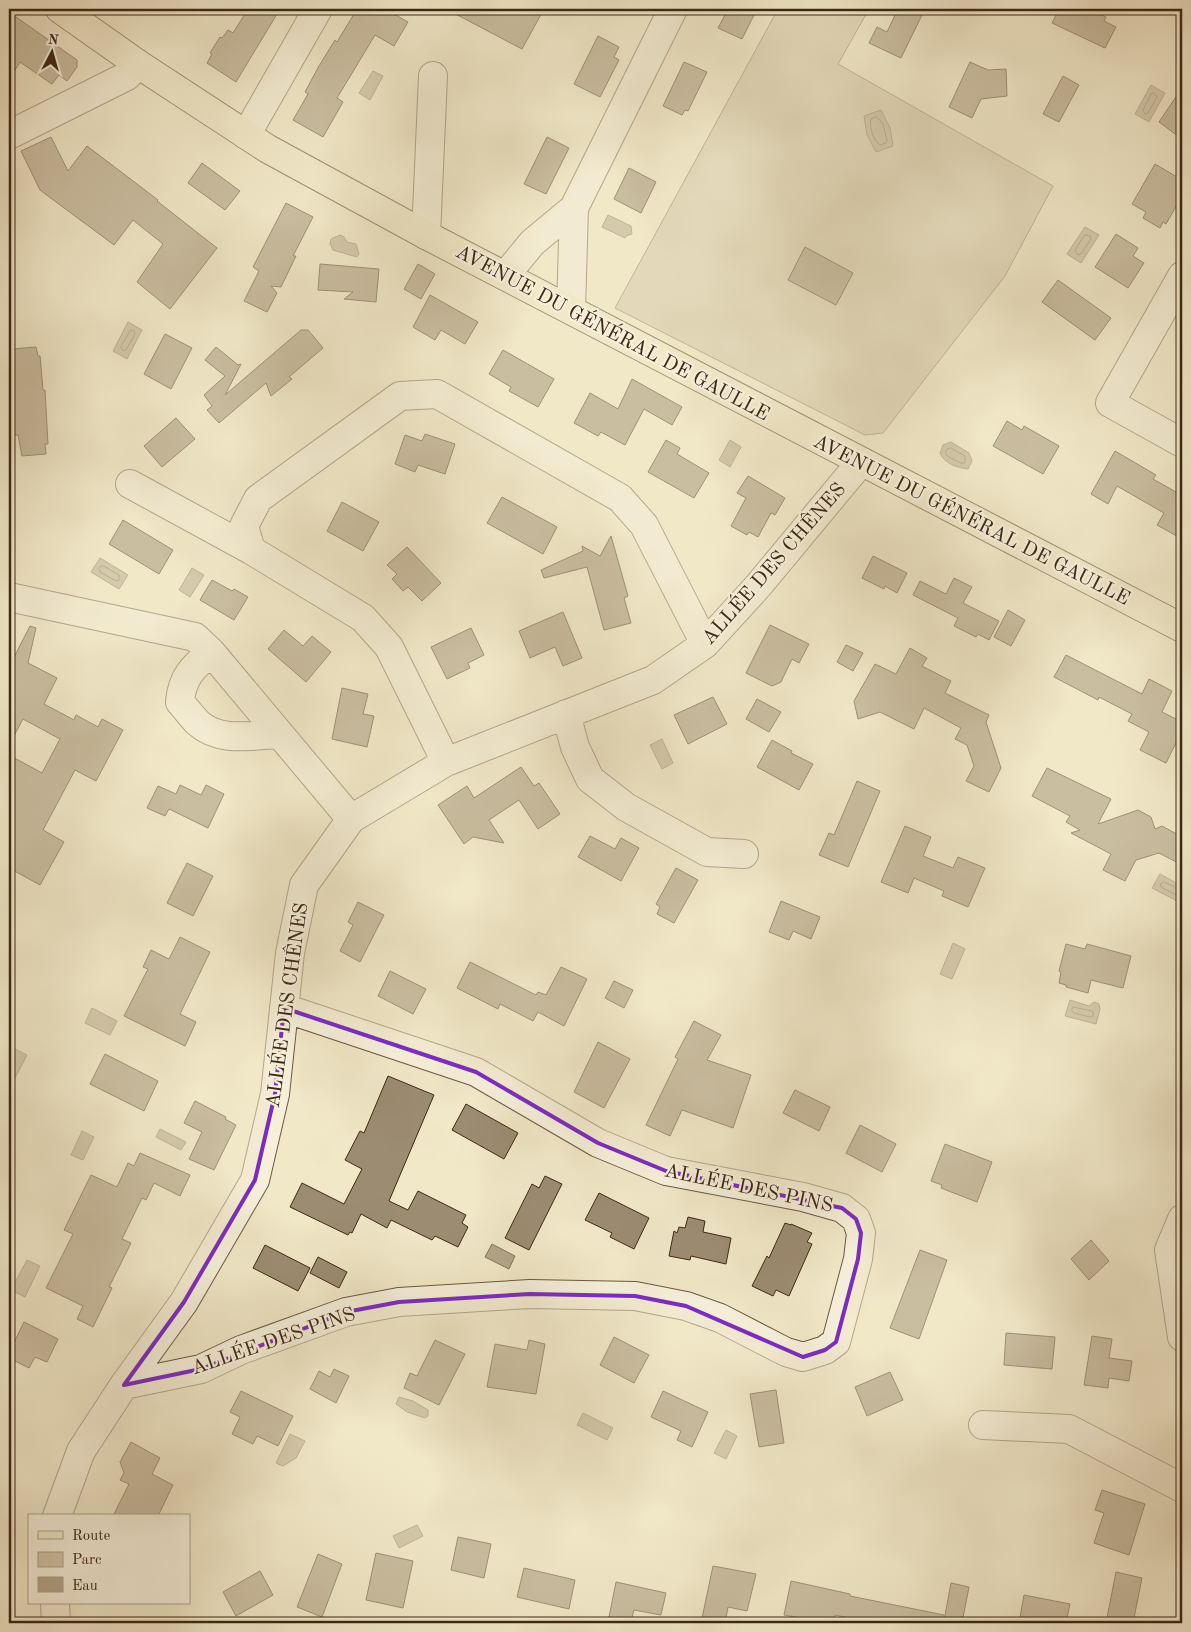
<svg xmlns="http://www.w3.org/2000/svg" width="1191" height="1632" font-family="'Old Standard TT',serif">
	<rect width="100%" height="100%" fill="#f1e8c8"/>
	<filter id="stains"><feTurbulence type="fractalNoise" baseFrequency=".004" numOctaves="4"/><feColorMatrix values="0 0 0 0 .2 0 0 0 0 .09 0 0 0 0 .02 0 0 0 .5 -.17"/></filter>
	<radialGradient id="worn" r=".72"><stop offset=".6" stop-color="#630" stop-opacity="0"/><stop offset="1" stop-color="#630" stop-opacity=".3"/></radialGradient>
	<path fill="#d3c7a9" stroke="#89785e" d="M778,9H869L838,64L1053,186L1005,276L883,433L865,435L615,308Z"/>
	<path fill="#b4a78b" stroke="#85745b" d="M373,71L383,76L370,100L359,93Z
		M1151,85L1165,93L1149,122L1135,114Z
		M881,110L890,128L893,146L876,152L867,135L864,116Z
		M608,215L631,226L632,234L626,236L625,238L602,227Z
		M1085,227L1099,235L1081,263L1067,254Z
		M340,235L344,237L347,242L356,244L359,254L357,257L333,250L330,244L331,239Z
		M128,322L142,330L127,359L113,351Z
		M730,440L741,447L730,467L719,460Z
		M951,442L969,453L972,461L968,469C957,468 944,463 940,453L943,445Z
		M100,558L128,575L119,589L91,572Z
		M192,568L204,575L190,597L179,590Z
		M662,739L673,763L662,769L650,745Z
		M1160,874L1182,886L1181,903L1152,888Z
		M953,943L965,949L952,979L940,974Z
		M1070,1000L1089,1006L1094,1002L1099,1004L1100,1009L1096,1024L1065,1016Z
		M92,1008L117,1021L110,1035L85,1023Z
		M15,1049L27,1055L15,1078L9,1075V1062Z
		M160,1129L186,1142L181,1150L156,1137Z
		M82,1131L94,1137L83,1160L71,1155Z
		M492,1244L515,1256L509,1269L485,1257Z
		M27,1260L40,1266L25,1297L11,1290Z
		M399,1397L413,1401L428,1410V1416L425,1418L407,1412L396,1404Z
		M583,1413L613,1428L607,1440L577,1425Z
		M726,1430L737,1436L726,1459L714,1453Z
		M290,1434L305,1441L296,1458L283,1466L276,1463Z
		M417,1525L423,1536L399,1548L393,1536Z"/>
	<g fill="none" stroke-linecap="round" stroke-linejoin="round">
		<path stroke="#7a6850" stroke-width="1" d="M1154,93L1157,97L1148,113L1145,114L1143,110L1151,94Z
			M877,117L883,124L887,141L886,143L880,145C873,140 869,127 871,119Z
			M1085,235L1090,236L1091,239L1081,254L1078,255L1075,251Z
			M131,330L134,331L135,334L126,350L123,351L121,347Z
			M951,448L965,456V463H960L946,455V450Z
			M101,566H104L119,575V580L116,581L100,572L99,569Z
			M1182,890L1164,882L1160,884L1161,887L1182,898
			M1073,1007L1092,1011L1093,1013V1016L1090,1017L1074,1013L1072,1011Z"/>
	</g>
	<path fill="#9c8c72" stroke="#3f2814" d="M248,9H280L236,82L207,63L212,54L210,53L220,37L222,38L228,30L233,33Z
		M357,9H385L408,22L394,46L375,35L337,98L343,102L323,137L293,120L308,94L305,92L319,66L335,40L337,42Z
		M446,9H544L522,49Z
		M728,9H757L742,39L718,28Z
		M898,9H908L922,15L901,58L869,43L877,27L887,32Z
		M1059,9H1095L1097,13L1106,17L1104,21L1116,27L1105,48L1052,23Z
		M9,12L77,60V67L67,81L59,75L52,84L20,62L9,80Z
		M598,36L619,47L614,57L619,60L600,97L574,84Z
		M684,62L707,72L688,111L685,110L682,115L663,106Z
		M970,62L988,70L1006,69L1007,96L981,99L972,118L949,107Z
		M1063,76L1079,85L1059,122L1043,114Z
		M1182,88V139L1159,122Z
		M51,137L68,171L87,146L158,200L157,201L217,248L170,309L137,282L163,244L133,220L114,245L40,190L21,151Z
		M547,137L569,148L546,194L524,184Z
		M202,163L240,191L225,210L188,183Z
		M1155,164L1182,180V196L1166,224L1163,222L1160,228L1143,218L1146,212L1132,204Z
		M629,168L656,182L641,213L614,199Z
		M286,203L313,217L293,256H296L281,287L271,286L277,293L267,312L244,301L259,271L253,267Z
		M1116,234L1138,248L1133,256L1144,263L1128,288L1095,267Z
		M805,247L853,273L836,305L788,280Z
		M320,264L379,269L376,302L344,299L353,292L318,290Z
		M418,264L435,274L421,299L404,289Z
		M1058,280L1111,318L1095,340L1042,302Z
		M430,295L478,322L465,344L441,330L435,340L413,327Z
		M301,330H308L323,348L289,377L292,379L271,396L266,383L219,423L207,410L212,406L204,395L225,376L205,360L216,347L238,365L241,364L225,395Z
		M165,334L192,348L171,389L144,374Z
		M36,347L38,356H40L43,390H45L48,444H45L46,454L22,456L18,435H14L12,413H9V371L12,370V349Z
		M503,350L554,379L538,407L509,391L511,387L489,374Z
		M632,379L682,407L672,425L644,409L625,445L601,432L598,436L574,423L590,393L618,409Z
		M176,418L195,439L162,467L144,446Z
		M1007,421L1022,430L1024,426L1059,446L1043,474L993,446Z
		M425,434L455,444L445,474L418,465L415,472L395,464L405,435L422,441Z
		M666,440L680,448L677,454L709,473L694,498L648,472Z
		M1115,451L1156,475L1153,479L1176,492L1182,482V539L1157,525L1164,513L1117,486L1108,504L1091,494Z
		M748,476L785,498L775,515L771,513L758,537L749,532L747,535L731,526L746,498L737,493Z
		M502,497L557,527L543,554L487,523Z
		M342,502L379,522L363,551L327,531Z
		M123,520L173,550L159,574L109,544Z
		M611,536L628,596L624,598L631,623L604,630L587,567L544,578L541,570L583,551L582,546L600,556Z
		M407,547L441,583L422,601L408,587L403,591L392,579L397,574L387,565Z
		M873,556L907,573L897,593L885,586L884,589L862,578Z
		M954,578L972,587L963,603L999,621L989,640L978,634L976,637L954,626L958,618L913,595L920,581L946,594Z
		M212,580L232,591L234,589L248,597L234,620L200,600Z
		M1008,610L1025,620L1011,646L994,637Z
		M563,612L582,658L563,666L555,647L530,658L519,631Z
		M770,625L809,644L799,663L792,659L781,682L772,686L746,673Z
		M30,626L36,628L28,663L57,678L44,704L74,720L76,715L98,727L102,719L123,730L96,781L75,770L43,830L64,842L40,885L9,868V755L42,773L60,739L23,719L9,745V667Z
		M471,628L484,655L468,663L470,668L447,679L431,647Z
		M284,630L303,646L312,636L331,652L306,682L268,649Z
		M846,645L863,653L853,671L837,662Z
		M910,648L927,658L922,666L951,681L945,693L989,715L986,722L1001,768L989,792L966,781L974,766L967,745L955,739L961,728L924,708L914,729L880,712L858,719L854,701L875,664L896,674Z
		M1066,655L1142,694L1149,679L1172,691L1162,712L1182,722V731L1166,763L1140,750L1149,732L1128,721L1132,714L1099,697L1098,700L1054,677Z
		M342,688L368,694L363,714L374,716L367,747L332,739Z
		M713,697L727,724L688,744L674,715Z
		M757,699L781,712L769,732L746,719Z
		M772,740L792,751L791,753L813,764L799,790L757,767Z
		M521,767L534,786L539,783L560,814L538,829L519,800L489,820L504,843L473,837L464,844L438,805L467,786L474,798Z
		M1047,768L1111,799L1098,824L1138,810L1151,817L1155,829L1162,826L1182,837V865L1159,853L1136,860L1125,881L1103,870L1111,854L1071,833L1080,830L1066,822L1070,816L1032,796Z
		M857,781L880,791L848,867L819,855L829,833L834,835Z
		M180,785L201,795L206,785L224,794L208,828L169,809L165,816L147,808L158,786L176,794Z
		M905,826L931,837L923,856L953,868L958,857L985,868L968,907L942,896L944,891L914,878L908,893L881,882Z
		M590,836L615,849L621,838L639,848L621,881L578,857Z
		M187,863L213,876L193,916L167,903Z
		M676,868L698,880L674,923L657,914L660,907L656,904Z
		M781,901L820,917L811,939L793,931L789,940L769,932Z
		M358,902L384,915L360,962L340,951L353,925L348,922Z
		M180,937L210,952L180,1014L196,1022L185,1046L124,1016L148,969L143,967L151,950L169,959Z
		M1066,944L1085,949L1087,944L1131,956L1123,988L1091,980L1088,993L1066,987V985L1059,983L1061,972L1059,971Z
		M470,962L536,995L538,992L546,995L561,967L587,979L564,1026L538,1012L533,1021L500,1004L498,1009L457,988Z
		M390,971L426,989L413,1014L378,996Z
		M614,981L633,990L624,1008L605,998Z
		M694,1021L721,1035L707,1060L751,1075L733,1128L682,1110L670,1136L646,1125L678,1059L675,1057Z
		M598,1042L630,1059L604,1108L574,1092Z
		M105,1054L158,1081L144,1111L90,1084Z
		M388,1076L434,1095L389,1201L408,1210L418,1191L466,1215L462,1223L468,1227L458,1247L435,1236L432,1240L391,1220L387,1228L361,1214L352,1233L350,1232L348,1235L290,1207L302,1183L344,1204L362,1169L345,1160L360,1131L364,1133Z
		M795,1090L830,1107L819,1131L783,1113Z
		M195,1101L226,1117L225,1119L236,1125L214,1170L189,1159L202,1132L184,1123Z
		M466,1104L518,1133L504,1159L452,1130Z
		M860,1125L896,1144L882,1172L846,1153Z
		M945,1144L992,1162L977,1202L941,1188L942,1185L931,1181Z
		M140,1153L190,1175L180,1196L154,1183L146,1200L142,1198L122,1239L131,1243L109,1287L112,1288L93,1327L77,1319L83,1306L46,1288L73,1234L64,1230L91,1175L117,1187L128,1163L134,1166Z
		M545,1176L562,1184L529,1250L505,1238L532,1184L539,1188Z
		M599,1193L649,1218L634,1249L610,1237L612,1233L585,1220Z
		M688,1217L705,1221L703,1232L731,1238L726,1264L691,1256L690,1260L669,1256L674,1231L677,1233L679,1227L685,1228Z
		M785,1223L791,1225V1224L812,1233L807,1242L812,1244L789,1296L776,1290L773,1296L752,1286L767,1256L769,1258Z
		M1091,1240L1109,1261L1089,1280L1071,1259Z
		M265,1245L310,1268L298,1291L253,1268Z
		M920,1250L947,1260L919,1339L890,1328Z
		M318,1257L347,1272L339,1288L310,1273Z
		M24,1322L58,1339L47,1362L35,1357L29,1368L9,1358V1353Z
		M1006,1333L1055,1337L1052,1369L1004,1365Z
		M1092,1336L1112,1339L1109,1358L1132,1361L1129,1381L1109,1378L1108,1388L1084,1385Z
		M614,1337L649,1355L634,1383L600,1365Z
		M435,1340L465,1354L439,1405L404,1388L410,1373L417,1376Z
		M529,1340L545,1344L536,1394L487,1387L495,1344L527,1350Z
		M334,1369L349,1376L336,1403L310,1389L319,1371L330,1377Z
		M890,1372L903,1400L867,1416L855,1387Z
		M776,1390L784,1443L759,1447L750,1394Z
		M241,1391L293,1416L278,1446L257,1436L253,1444L232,1434L240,1417L230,1412Z
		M663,1391L708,1412L692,1447L677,1440L681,1431L651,1417Z
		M131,1442L160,1458L152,1474L173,1485L158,1516H113L129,1484L120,1480L124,1473L120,1462Z
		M1102,1490L1145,1504L1129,1555L1094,1543L1104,1513L1095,1510Z
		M458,1537L491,1544L484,1578L451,1570Z
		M376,1553L413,1561L403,1608L366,1600Z
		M318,1554L342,1564L322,1617L297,1607Z
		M713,1566L756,1574L747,1611L728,1607L725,1623H701Z
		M524,1568L575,1580L569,1609L517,1597Z
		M260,1571L273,1595L236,1616L223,1592Z
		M1116,1572L1142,1578L1133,1623H1106Z
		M791,1581L850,1594V1596L944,1615V1621L951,1583L969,1587L962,1623H874L835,1615L833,1623H827L784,1615Z
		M616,1582L666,1593L661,1615L634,1610L631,1621L609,1617Z
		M1024,1595L1070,1604L1066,1623H1019Z"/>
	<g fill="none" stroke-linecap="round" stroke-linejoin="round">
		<defs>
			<path id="minor" d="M9,135L127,76L138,64
				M246,135L318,9
				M426,235L433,76
				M505,276L532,243L574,208L673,9
				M1182,276L1110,403L1182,443
				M571,310L574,208
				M130,484L251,550
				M9,597L195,637L211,652L351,819
				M211,652C193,667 182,677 180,702C186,709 192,717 198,723C220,743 253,735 279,734
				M566,714L575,747L590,779L626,807L707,852L744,854
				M446,762L389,647L363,618L251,550L244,526L258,499L400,396L437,394L620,498L644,525L705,644
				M1182,1219L1169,1250L1182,1337
				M124,1385L201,1369L241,1350L346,1312L399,1302L530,1294L635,1296L686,1306L720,1318L786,1352L803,1357L825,1350L836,1342L858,1259L861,1233L856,1219L842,1208L803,1197L666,1171L598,1143L476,1072L284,1008
				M983,1425L1069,1429L1182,1488
				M57,1516L81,1451L124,1385L184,1302L255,1180L275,1094L290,953L304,885L351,819L446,762L653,680L705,644L758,586L861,462
				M55,1603L56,1623"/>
			<path id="major" d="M60,9L138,64L268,149L426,235L1182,628"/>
		</defs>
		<use href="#minor" stroke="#6c5841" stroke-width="30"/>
		<use href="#major" stroke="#3f2814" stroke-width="30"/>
		<use href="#minor" stroke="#f6f0db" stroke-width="28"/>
		<use href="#major" stroke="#f1e8c8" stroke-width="28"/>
	</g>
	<path d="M0 0H1191V1632H0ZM284,1008L476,1072L598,1143L666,1171L842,1208L856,1219L861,1233L858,1259L836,1342L825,1350L803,1357L686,1306L635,1296L530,1294L399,1302L346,1312L201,1369L124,1385L184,1302L255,1180L275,1094Z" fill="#f1e8c8" fill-opacity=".55" fill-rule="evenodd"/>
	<path fill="none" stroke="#7b2cbf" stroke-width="4" stroke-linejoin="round" d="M284,1008L476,1072L598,1143L666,1171L842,1208L856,1219L861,1233L858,1259L836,1342L825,1350L803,1357L686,1306L635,1296L530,1294L399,1302L346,1312L201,1369L124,1385L184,1302L255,1180L275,1094Z"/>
	<g text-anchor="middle" stroke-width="4.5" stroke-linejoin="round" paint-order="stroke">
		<g font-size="20" fill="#3f2814" stroke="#f6f0db">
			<text transform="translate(613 332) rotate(28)" y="7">AVENUE DU GÉNÉRAL DE GAULLE</text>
			<text transform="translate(972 519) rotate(27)" y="7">AVENUE DU GÉNÉRAL DE GAULLE</text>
			<text transform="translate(773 563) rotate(-49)" y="7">ALLÉE DES CHÊNES</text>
			<text transform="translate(286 1005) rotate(-82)" y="7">ALLÉE DES CHÊNES</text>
			<text transform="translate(749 1187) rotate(12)" y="7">ALLÉE DES PINS</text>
			<text transform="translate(273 1340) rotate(-19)" y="7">ALLÉE DES PINS</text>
		</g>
	</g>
	<rect width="1191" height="1632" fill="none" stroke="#f1e8c8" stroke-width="30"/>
	<rect x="10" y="10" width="1171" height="1612" fill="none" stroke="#3f2814" stroke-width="2.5"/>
	<rect x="15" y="15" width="1161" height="1602" fill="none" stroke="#3f2814"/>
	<rect x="28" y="1514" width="162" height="90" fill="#f6f0db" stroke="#ada08b"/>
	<rect x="38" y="1531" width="25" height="8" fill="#f1e8c8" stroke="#ada08b"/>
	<text x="72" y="1540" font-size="15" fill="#3f2814">Route</text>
	<rect x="38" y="1552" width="25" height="15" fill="#d3c7a9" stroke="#ada08b"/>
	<text x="72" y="1564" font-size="15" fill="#3f2814">Parc</text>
	<rect x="38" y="1577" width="25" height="15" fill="#b4a78b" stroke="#ada08b"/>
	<text x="72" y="1590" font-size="15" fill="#3f2814">Eau</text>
	<g transform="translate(52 52) rotate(6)" stroke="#f6f0db" stroke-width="4" paint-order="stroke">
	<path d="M0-4L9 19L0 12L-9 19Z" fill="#3f2814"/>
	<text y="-8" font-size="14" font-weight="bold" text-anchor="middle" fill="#3f2814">N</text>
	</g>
	<rect width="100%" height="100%" filter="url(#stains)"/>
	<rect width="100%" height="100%" fill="url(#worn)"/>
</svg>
